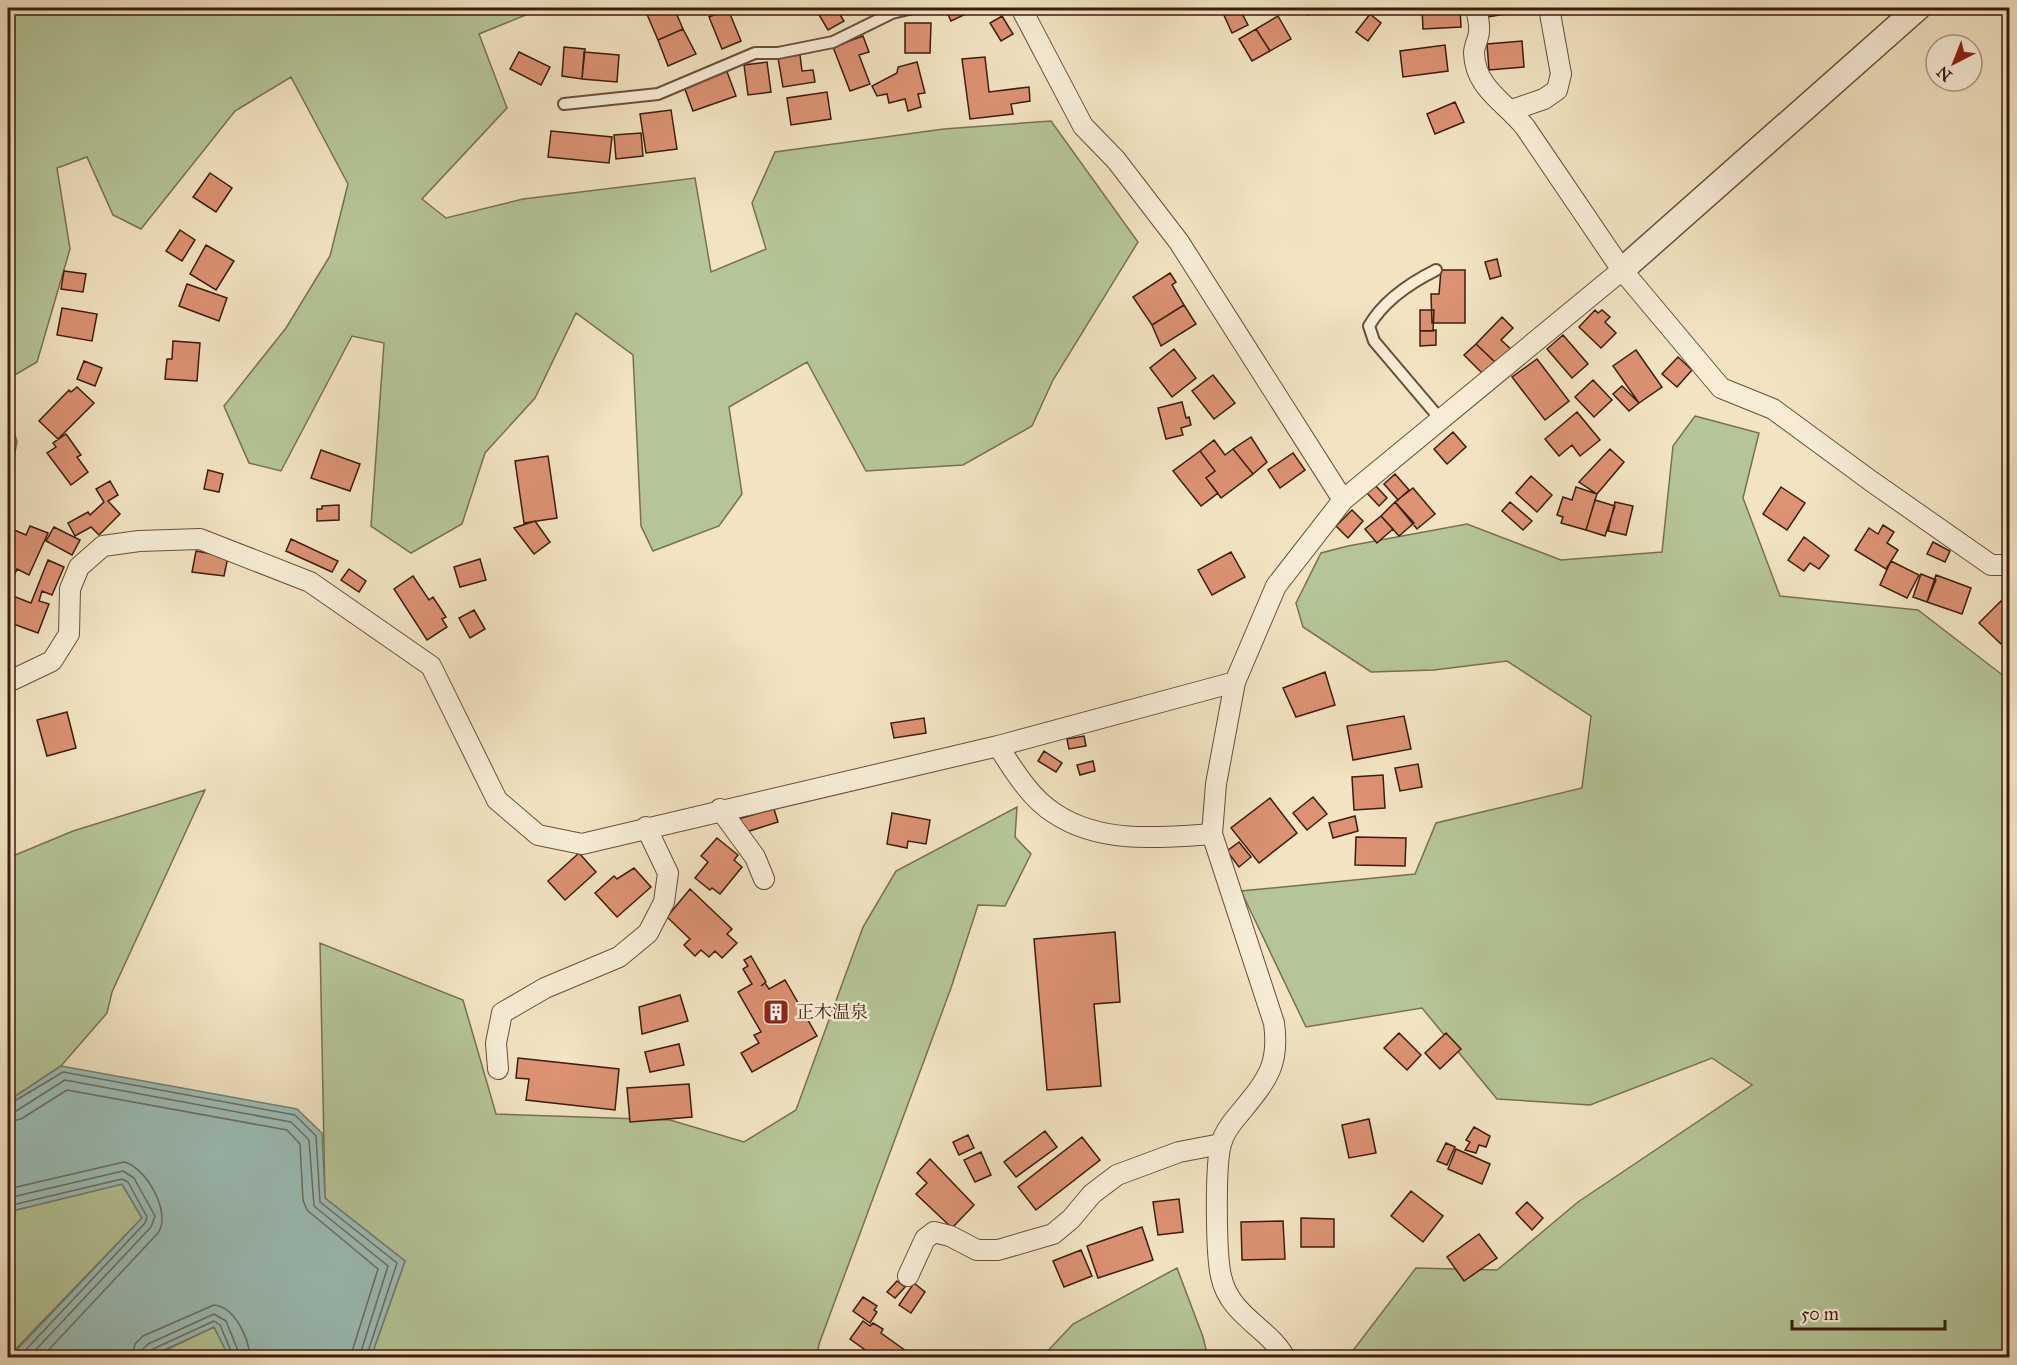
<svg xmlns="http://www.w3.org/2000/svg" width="2017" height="1365" font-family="'IM FELL Great Primer','Noto Serif JP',serif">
	<rect width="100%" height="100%" fill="#f2e4c2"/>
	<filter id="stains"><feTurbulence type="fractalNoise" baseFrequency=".00333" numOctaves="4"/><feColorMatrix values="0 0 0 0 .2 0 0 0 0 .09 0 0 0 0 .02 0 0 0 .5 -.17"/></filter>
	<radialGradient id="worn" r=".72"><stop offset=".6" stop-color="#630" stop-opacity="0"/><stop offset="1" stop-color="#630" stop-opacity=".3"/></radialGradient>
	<path fill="#b5c597" stroke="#787052" stroke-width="1.5" d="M8,8H551L533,12L479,34L507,108L422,199L446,218L523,199L695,178L711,272L766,249L752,203L775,152L944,129L1051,121L1138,242L1053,380L1032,426L963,465L866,471L807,362L729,407L742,494L719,526L653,551L641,526L633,355L576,313L535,398L485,453L462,524L411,553L371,526L384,343L352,336L281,471L249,463L224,406L286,328L330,256L348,184L291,77L235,111L141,229L113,215L87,157L57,168L70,249L37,362L8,379Z
		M8,414L17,441L8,492Z
		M1695,416L1759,433L1743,498L1780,596L1918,610L2009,680V1357H1348L1416,1268L1497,1270L1578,1202L1752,1085L1712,1058L1590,1105L1497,1099L1422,1008L1306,1027L1241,891L1415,874L1436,823L1582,788L1591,716L1507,661L1434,670L1371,672L1303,627L1296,603L1321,553L1348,546L1467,524L1561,560L1662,552L1673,446Z
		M205,790L112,992L107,1013L61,1066L8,1101V858L73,831Z
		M1017,807L1015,837L1031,854L1005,906L978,905L951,988L819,1344L817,1357H371L405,1261L325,1198L320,943L463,1000L496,1114L670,1120L744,1142L796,1110L863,927L896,871Z
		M122,1184L142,1218L8,1357V1212Z
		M1177,1268L1203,1337L1208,1357H1042L1073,1324Z
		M214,1327L229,1357L149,1358Z"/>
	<path fill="#9bbeb7" stroke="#757d73" stroke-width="1.5" d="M61,1066L297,1109L322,1133L325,1198L405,1261L371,1357H229L214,1327L149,1357H10L142,1218L122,1184L8,1212V1101Z"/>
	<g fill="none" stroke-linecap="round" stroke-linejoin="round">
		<path stroke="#6c6d62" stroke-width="1.5" d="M8,1105L63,1072L295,1115L316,1136L320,1202L397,1263L366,1358
			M8,1113L16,1111L65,1080L291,1122L309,1140L314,1206L388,1266L359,1358
			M8,1122L21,1119L67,1090L287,1130L300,1144L303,1200L307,1210L378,1269L350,1358
			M8,1189L124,1162C146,1167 172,1213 158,1233L41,1358
			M8,1198L123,1171L134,1178L155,1216L151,1227L28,1358
			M8,1206L122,1179L128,1182L147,1217L145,1223L18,1358
			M132,1358L135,1344L143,1336L214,1305C235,1307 249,1338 250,1358
			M141,1358L142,1350L148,1344L214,1314L226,1321L241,1358
			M149,1358L153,1349L214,1321L220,1325L234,1358"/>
	</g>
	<path fill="#dc9273" stroke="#3c1c0c" stroke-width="1.5" d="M658,8H674L683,29L658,40L646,12Z
		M815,8H836L844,21L828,30Z
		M945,8H965L968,13L951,21Z
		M1234,8H1239L1248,25L1232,33L1223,13Z
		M1284,8H1310L1308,15Z
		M1422,8H1460L1461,27L1423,29Z
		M1486,8H1517V12L1488,17Z
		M728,9L741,41L722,49L709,17Z
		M1370,14L1381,23L1368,41L1356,32Z
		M1002,16L1013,34L1001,41L990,23Z
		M1278,16L1291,39L1270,51L1256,29Z
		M905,23H931L930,53H905Z
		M683,29L696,54L668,66L658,40Z
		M1256,29L1270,51L1252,61L1239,39Z
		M863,36L869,52L859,55L870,84L850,91L833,47Z
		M1522,41L1524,67L1489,70L1487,44Z
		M1445,45L1448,71L1403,77L1400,51Z
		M564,47L585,49L582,79L562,76Z
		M519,52L550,67L541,85L510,69Z
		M584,52L619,55L617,82L582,79Z
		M800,55L802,71L813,70L815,82L783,87L778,58Z
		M985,57L989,92L1029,87L1030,101L1011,104L1013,114L970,119L962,59Z
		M767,62L771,92L748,95L744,65Z
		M917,62L925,93L918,94L921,107L908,111L905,99L889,103L887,94L877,96L872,86L897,73L898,67Z
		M726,69L736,96L693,111L683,84Z
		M827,92L831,119L791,125L787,98Z
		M1455,102L1464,122L1435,134L1427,114Z
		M671,110L677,149L646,153L640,114Z
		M551,131L612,137L609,163L548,157Z
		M641,133L643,156L616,159L614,135Z
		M210,173L232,188L216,212L193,197Z
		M180,230L195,240L182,261L166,251Z
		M206,245L234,261L216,290L190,274Z
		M1497,259L1501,276L1490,279L1485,262Z
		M1441,270H1465V323H1432L1431,294H1439Z
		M64,271L86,274L83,292L61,289Z
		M1170,273L1176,282L1172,285L1184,305L1152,325L1133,297Z
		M187,284L227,298L219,321L179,306Z
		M1184,305L1196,324L1161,346L1152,325Z
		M62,308L97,314L92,341L57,335Z
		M1420,310H1434L1433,331H1420Z
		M1595,310L1598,313L1602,310L1610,317L1605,322L1616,333L1601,348L1579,327Z
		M1502,317L1513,328L1501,340L1512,350L1498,365L1476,344Z
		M1436,330V345L1420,346V331Z
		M1563,335L1588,364L1572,378L1547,349Z
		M173,341L200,343L197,381L165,379L167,359H172Z
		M1476,344L1495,362L1484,375L1464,355Z
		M1174,349L1196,378L1172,397L1150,368Z
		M1636,350L1662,387L1639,403L1613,366Z
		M1678,357L1692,370L1677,387L1662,374Z
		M1537,359L1569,401L1545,420L1512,377Z
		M84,361L102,368L95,386L77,379Z
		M1213,375L1235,403L1214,419L1192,391Z
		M1593,380L1612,400L1594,417L1575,397Z
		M1622,386L1639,403L1629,411L1613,394Z
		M77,387L94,403L58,439L39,421L69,390L71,392Z
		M1182,402L1186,418L1189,417L1191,425L1181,428L1183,435L1166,439L1158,408Z
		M1577,412L1600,440L1580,456L1572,445L1559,456L1545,439Z
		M1453,432L1466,447L1447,464L1434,449Z
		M66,434L81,455L77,457L88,472L71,485L47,453L56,447L53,443Z
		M1251,437L1267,462L1253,474L1233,449Z
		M1214,440L1225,455L1233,449L1253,474L1221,498L1206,478L1215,471L1200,451Z
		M1610,449L1624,462L1597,494L1579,482Z
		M321,450L360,464L350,491L311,478Z
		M1200,451L1215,471L1206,478L1218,493L1201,506L1173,471Z
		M1293,453L1305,470L1280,488L1268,470Z
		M548,456L557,518L524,523L515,461Z
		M208,470L223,474L219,492L204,489Z
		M1395,474L1409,490L1398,500L1384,484Z
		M1531,476L1552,495L1537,512L1516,493Z
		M110,481L118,495L108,501L120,514L99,535L91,527L75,536L68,523L88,512L90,515L104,502L96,489Z
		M1374,484L1387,498L1379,506L1366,492Z
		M1576,487L1597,494L1586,530L1561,523L1563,517L1557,515L1563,497L1572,500Z
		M1781,487L1805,503L1787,530L1763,514Z
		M1413,488L1435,514L1417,529L1395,502Z
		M1595,500L1615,506L1605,536L1586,530Z
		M1395,502L1414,523L1399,536L1381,516Z
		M1510,502L1532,521L1523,530L1502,511Z
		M1615,502L1633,506L1626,535L1608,531Z
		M339,505V520L317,521V509H322V506Z
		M1352,510L1363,521L1348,538L1336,526Z
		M1381,516L1393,529L1377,543L1365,529Z
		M535,521L550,542L534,554L514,528Z
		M1883,525L1894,532L1887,543L1898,550L1886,569L1855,550L1869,528L1878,534Z
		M30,526L48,533L29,575L17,569L12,580L8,577V539L12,529L26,535Z
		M54,527L80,540L72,555L46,541Z
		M1804,537L1829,556L1819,569L1810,563L1804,571L1788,560Z
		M291,539L338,561L332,572L286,551Z
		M1933,542L1950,551L1945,562L1927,554Z
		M196,551L228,557L224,576L192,572Z
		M1231,552L1245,577L1212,595L1198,570Z
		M480,559L486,580L460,587L454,567Z
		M48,560L64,567L52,595L42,591L39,601L49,604L38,633L8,622V594L31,603Z
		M1891,561L1919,575L1907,598L1880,585Z
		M349,569L366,581L359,592L341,580Z
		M1921,574L1936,580L1927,602L1913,597Z
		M1936,575L1971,588L1962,614L1927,602Z
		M413,576L429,600L433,597L446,617L442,619L447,627L427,640L394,589Z
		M2001,601L2010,609V635L2001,644L1979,623Z
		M474,610L485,629L470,638L459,618Z
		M1325,672L1335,705L1296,717L1283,688Z
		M67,712L76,748L47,756L37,720Z
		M1404,716L1411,749L1353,760L1347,726Z
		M924,718L926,733L894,738L891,723Z
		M1084,736L1086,746L1069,749L1067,739Z
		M1044,751L1062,763L1056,772L1038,761Z
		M1093,761L1095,771L1080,775L1077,765Z
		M1418,764L1422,787L1400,791L1395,768Z
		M1383,775L1385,808L1354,810L1352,777Z
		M1313,797L1327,814L1307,830L1293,813Z
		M1270,798L1297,833L1259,863L1231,828Z
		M774,809L778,822L743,833L738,819Z
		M892,813L930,820L926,844L908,841L907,848L887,844Z
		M1355,816L1358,831L1333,838L1329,823Z
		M1356,837L1406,838L1405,866L1355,865Z
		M717,838L738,855L734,860L742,867L720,894L712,888L710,890L695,878L708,862L701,856Z
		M1239,842L1251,857L1239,867L1227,851Z
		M579,853L596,872L565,900L548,881Z
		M634,868L651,887L617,917L595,893L614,876L617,879Z
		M690,889L732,929L727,934L737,943L722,958L715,951L709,957L701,950L695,956L684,945L690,939L667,917Z
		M1115,932L1120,1002L1094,1004L1101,1086L1047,1090L1034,939Z
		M751,956L766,982L761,986L765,983L769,989L785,980L817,1036L752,1072L741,1053L759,1043L754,1035L761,1032L738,992L752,984L743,969L748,966L744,960Z
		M680,995L688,1021L642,1034L639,1007Z
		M1399,1033L1421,1055L1407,1070L1384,1048Z
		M1446,1033L1461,1049L1440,1069L1425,1053Z
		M679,1044L684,1065L650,1072L645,1052Z
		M518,1058L619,1069L615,1110L526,1100L529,1079L516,1078Z
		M689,1084L692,1117L630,1122L627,1088Z
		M1369,1119L1376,1153L1349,1158L1342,1125Z
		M1474,1127L1490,1136L1486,1147L1479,1145L1476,1153L1465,1150L1470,1142L1466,1140Z
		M1045,1131L1057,1147L1016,1177L1004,1162Z
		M968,1135L974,1148L959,1155L953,1142Z
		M1082,1137L1100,1160L1036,1210L1018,1187Z
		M1446,1143L1455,1147L1447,1165L1437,1161Z
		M1456,1149L1490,1164L1482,1184L1448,1169Z
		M981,1152L991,1175L975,1182L964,1160Z
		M930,1159L974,1205L952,1228L916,1194L927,1183L917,1173Z
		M1411,1191L1443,1216L1423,1242L1391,1216Z
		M1179,1199L1183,1232L1158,1235L1153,1202Z
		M1527,1202L1543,1218L1532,1230L1516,1213Z
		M1301,1218L1334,1219V1247H1301Z
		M1283,1221L1285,1259L1242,1260L1241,1222Z
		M1142,1227L1153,1260L1098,1278L1087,1246Z
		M1479,1234L1497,1258L1464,1281L1447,1257Z
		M1081,1250L1092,1276L1064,1287L1053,1261Z
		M897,1281L905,1287L895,1298L887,1292Z
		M914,1283L925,1292L911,1313L899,1305Z
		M863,1297L877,1306L874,1310L877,1312L870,1323L853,1311Z
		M863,1321L870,1326L873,1323L883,1329L881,1333L906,1351L902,1358L866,1355L868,1352L850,1339Z"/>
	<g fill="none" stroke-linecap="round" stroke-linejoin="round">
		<defs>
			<path id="service" d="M564,104L658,94L755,53H778L833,42L892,13L913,8
				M1436,270C1410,283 1384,300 1369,326L1374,341L1441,420"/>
			<path id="minor" d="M1021,8L1083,126L1116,160L1179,242L1343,500
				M1476,8C1477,15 1480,23 1479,31C1479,38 1474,46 1474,53C1475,88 1505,102 1525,127L1622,270L1721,388L1773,409L1871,481L1991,565H2010
				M1512,110L1544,99L1557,90L1561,74L1549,8
				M8,682L52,661L69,634L70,589L79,567L103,546L139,541L200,539L310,582L431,666L497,800L538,835L582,844L998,746L1235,682
				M998,746C1013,769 1030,798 1054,813C1100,844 1159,838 1212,834
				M720,809L755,857L764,879
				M498,1069L496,1043L502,1013L545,988L619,957L648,933L664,902L668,873L646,827
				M908,1276L925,1239L934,1232L950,1236L977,1250H998L1053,1234L1071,1219L1092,1194L1117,1175L1179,1152L1221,1144
				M1285,1358C1271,1329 1229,1316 1221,1276C1216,1255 1215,1165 1221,1144C1224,1132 1232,1122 1240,1113C1266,1081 1280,1066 1274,1023L1212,834L1216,784L1235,682L1276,586L1343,500L1622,270"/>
			<path id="tertiary" d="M1622,270L1918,8"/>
		</defs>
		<use href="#service" stroke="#6a4e3a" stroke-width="14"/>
		<use href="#minor" stroke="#6a4e3a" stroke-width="22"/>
		<use href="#tertiary" stroke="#6a4e3a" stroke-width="27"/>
		<use href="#service" stroke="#f7edd7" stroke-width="10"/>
		<use href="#minor" stroke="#f7edd7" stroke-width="20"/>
		<use href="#tertiary" stroke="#f7edd7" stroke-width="24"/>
	</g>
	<defs>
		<symbol id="building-square" viewBox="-11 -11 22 22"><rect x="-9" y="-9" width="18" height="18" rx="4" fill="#8f2418" stroke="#f7edd7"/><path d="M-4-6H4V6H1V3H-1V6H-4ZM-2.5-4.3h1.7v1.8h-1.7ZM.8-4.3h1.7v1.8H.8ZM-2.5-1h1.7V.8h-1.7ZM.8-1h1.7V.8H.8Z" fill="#fff"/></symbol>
	</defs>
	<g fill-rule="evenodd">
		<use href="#building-square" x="761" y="997" width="30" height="30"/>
	</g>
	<g text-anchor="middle" stroke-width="5" stroke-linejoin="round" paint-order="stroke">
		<g font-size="18" fill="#3c1c0c" stroke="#f7edd7" text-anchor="start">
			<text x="796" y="1018">正木温泉</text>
		</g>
	</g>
	<rect width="2017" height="1365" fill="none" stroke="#f2e4c2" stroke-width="30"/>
	<rect x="9" y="9" width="1999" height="1347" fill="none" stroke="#3c1c0c" stroke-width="3"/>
	<rect x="15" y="15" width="1987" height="1335" fill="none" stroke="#3c1c0c" stroke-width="1.5"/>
	<g transform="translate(1954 63) rotate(222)"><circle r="28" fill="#f7edd7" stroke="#ac9986" stroke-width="1.5"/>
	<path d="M0-4.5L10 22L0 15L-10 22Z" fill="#8f2418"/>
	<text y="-9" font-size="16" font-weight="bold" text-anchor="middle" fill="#3c1c0c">N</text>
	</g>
	<path d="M1792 1320v9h153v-9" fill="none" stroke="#3c1c0c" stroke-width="3"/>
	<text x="1801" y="1320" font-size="18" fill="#3c1c0c" stroke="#f7edd7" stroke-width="4.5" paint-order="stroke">50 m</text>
	<rect width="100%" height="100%" filter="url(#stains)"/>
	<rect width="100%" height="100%" fill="url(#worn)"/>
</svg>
